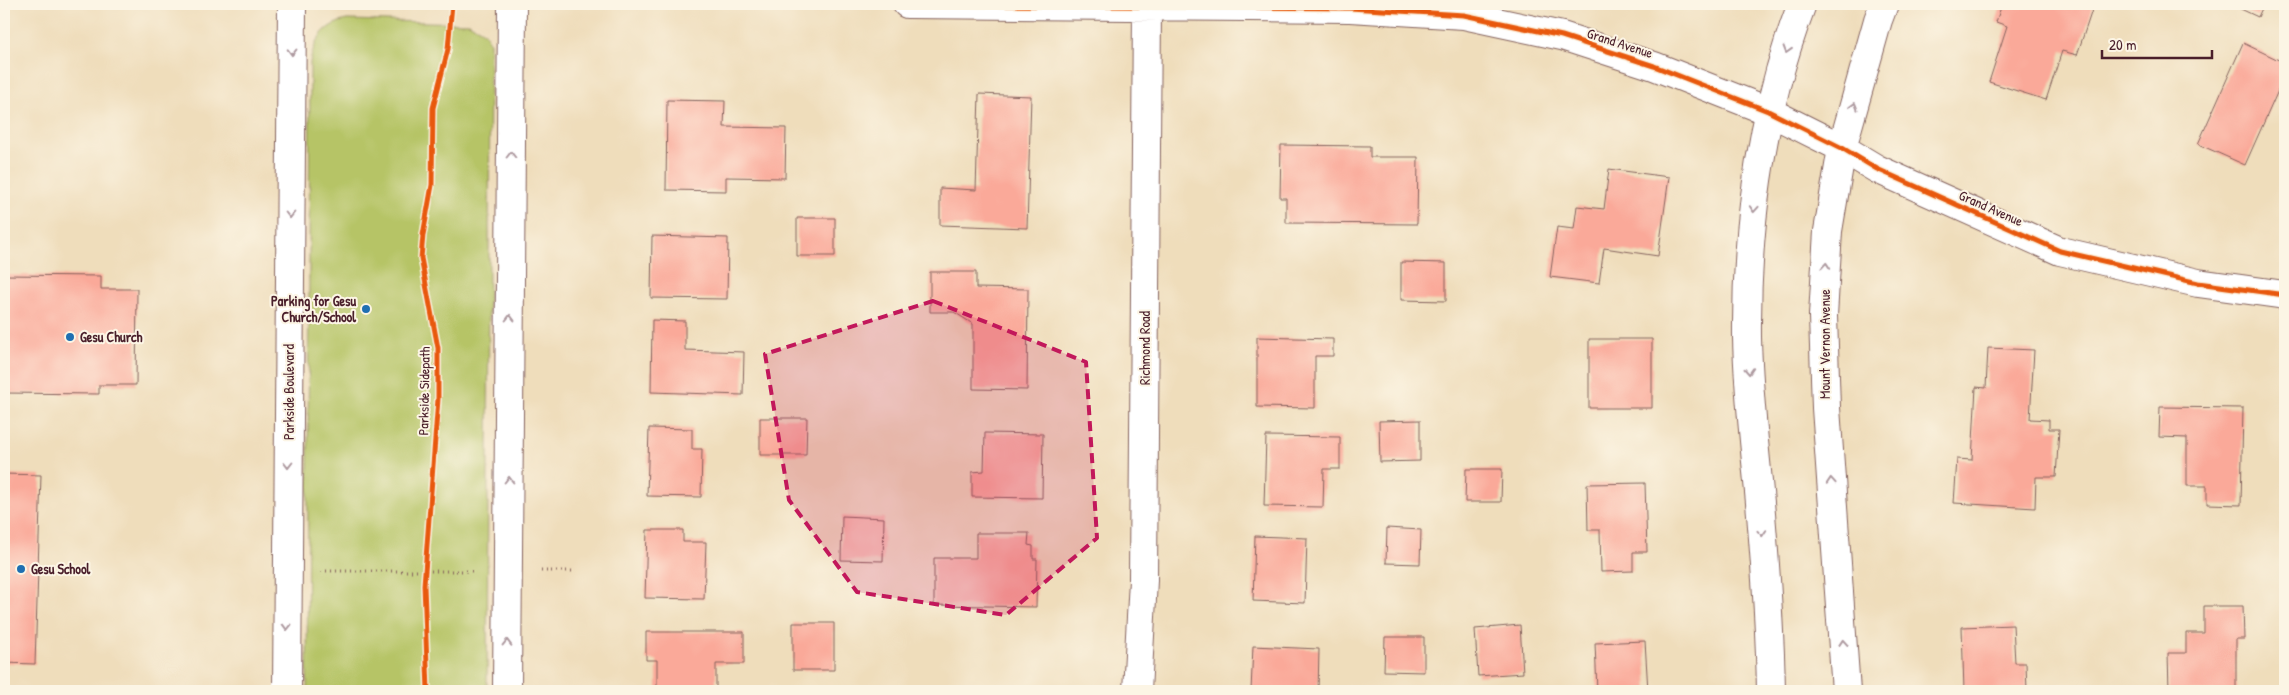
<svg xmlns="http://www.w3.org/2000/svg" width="2289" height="695" font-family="'Patrick Hand',sans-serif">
	<rect width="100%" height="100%" fill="#fcf5e5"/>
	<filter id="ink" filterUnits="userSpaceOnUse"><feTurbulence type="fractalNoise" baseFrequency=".02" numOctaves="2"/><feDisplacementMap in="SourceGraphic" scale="10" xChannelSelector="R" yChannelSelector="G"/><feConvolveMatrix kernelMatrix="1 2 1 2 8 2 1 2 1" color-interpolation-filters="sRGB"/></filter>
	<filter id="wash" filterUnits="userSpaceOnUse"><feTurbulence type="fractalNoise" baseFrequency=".0096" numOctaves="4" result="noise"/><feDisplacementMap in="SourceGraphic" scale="20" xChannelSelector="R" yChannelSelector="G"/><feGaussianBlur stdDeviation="1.12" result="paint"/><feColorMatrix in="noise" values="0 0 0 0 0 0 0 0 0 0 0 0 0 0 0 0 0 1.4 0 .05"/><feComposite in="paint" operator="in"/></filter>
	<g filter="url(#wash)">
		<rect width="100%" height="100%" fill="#efddbb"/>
		<path fill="#b6c466" stroke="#807248" d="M347,20L469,23L485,33L490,42L487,691H307L310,62C315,39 323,25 347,20Z"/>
		<g id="blocks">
			<path fill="#faa999" d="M2002,4H2094L2077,55L2062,51L2046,100L1989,82L2007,26L1996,22Z
				M2230,4H2264L2258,17Z
				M2243,43L2285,63V75L2245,165L2198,144Z
				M979,94L1031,96L1027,228L940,225V188L976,190Z
				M667,100L725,101L724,127L786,128L785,178L726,177V191L666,190Z
				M1281,145L1370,146V157H1418L1417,224L1286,223V198H1280Z
				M1609,169L1669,177L1658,256L1604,248L1599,283L1550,277L1557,227L1574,229L1577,206L1604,209Z
				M797,218H835V256H797Z
				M652,236L728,238L727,299L651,298Z
				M1401,262L1446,263V301L1401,300Z
				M930,272H976V288L1028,289L1027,390L973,389V324L954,312H930Z
				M4,275L101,276V289H137L136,385H99V394L4,393Z
				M652,320L685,321V350L744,352L743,395L651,392Z
				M1257,337L1333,339V356H1315V408L1257,407Z
				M1589,339H1652V408H1589Z
				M1988,348L2034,350L2030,419L2049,420V429H2059L2056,477H2036L2035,508L1954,503L1957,459L1972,460L1976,387L1986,388Z
				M2160,407L2243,408L2241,505L2207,504V486H2187V438L2159,437Z
				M760,418H807L806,455H760Z
				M1420,420V461L1380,462L1379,421Z
				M649,428L692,429V449H702L701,497L647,496Z
				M985,433L1043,434L1042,498L972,497V472L984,471Z
				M1266,436L1340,437V469H1324L1323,507L1264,506Z
				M1466,469H1502L1501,502H1465Z
				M4,474L41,475L35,664L4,663Z
				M1645,483L1647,552H1633V571L1601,572L1600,530H1588L1587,484Z
				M842,516L884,518L883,561L841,560Z
				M1387,528L1421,530L1420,564L1386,563Z
				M647,530H683V542H706L704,599L645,598Z
				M976,533H1029L1028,545L1033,546V559H1037L1036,607L934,605V558H976Z
				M1255,536L1307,538L1305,603L1253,601Z
				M2204,606H2243L2244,639H2236V691H2169L2168,653H2186V633H2204Z
				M793,623H834V670H793Z
				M1520,625L1523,673L1478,676L1475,629Z
				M2013,625L2015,663H2026L2027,691H1964L1962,627Z
				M646,632H744V664H716V691H657V660H646Z
				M1385,637H1424V672L1384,671Z
				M1645,641L1648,691H1597L1595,643Z
				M1253,646L1319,649L1318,691H1251Z"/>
		</g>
	</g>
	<g filter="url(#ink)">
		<use href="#blocks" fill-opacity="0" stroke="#84625d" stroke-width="1"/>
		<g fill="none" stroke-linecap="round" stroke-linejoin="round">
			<defs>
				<path id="minor" d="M907,4L1350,8L1464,15L1562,36L1654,66L1768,111L1842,148L1877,169L2060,251L2198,283L2285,295
					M287,691L292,4
					M507,691L512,4
					M1137,691L1143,580L1147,4
					M1771,691C1770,632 1766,573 1761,514C1756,455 1748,396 1747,337C1746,225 1762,109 1802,4
					M1846,691L1826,408L1823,316L1828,231L1842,148L1878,20L1884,4"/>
			</defs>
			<use href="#minor" stroke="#84625d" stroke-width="30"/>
			<path stroke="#84625d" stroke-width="3" stroke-dasharray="1 4" stroke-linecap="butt" d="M321,571H475
				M541,571H573"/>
			<use href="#minor" stroke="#fff" stroke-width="28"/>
			<defs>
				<path id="cycleway" d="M907,4L1350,8L1464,15L1562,36L1654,66L1768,111L1842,148L1877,169L2060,251L2198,283L2285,295
					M428,691L424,585L438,399V348L421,258L423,235L432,185L433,108L448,49L452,4"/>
			</defs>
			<use href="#cycleway" stroke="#fcf5e5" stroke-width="8"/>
			<use href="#cycleway" stroke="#e8590c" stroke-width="5"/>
		</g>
		<defs><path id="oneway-chevron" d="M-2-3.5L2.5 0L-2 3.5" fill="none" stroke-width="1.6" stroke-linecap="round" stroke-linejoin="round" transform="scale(1.25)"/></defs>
		<g stroke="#ae9aa0">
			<use href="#oneway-chevron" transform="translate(1787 50) rotate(107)"/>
			<use href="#oneway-chevron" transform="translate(292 52) rotate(91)"/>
			<use href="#oneway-chevron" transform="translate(1854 106) rotate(-74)"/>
			<use href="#oneway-chevron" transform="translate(511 155) rotate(-90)"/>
			<use href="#oneway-chevron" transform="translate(1754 209) rotate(94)"/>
			<use href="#oneway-chevron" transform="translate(290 215) rotate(90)"/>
			<use href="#oneway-chevron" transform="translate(1826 266) rotate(-86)"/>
			<use href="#oneway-chevron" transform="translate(510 318) rotate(-90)"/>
			<use href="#oneway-chevron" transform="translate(1749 371) rotate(87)"/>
			<use href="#oneway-chevron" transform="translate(288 465) rotate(90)"/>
			<use href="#oneway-chevron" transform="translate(509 480) rotate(-90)"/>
			<use href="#oneway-chevron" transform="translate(1831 481) rotate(-94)"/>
			<use href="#oneway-chevron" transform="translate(1762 533) rotate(86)"/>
			<use href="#oneway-chevron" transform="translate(287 627) rotate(91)"/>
			<use href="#oneway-chevron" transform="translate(507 643) rotate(-89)"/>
			<use href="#oneway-chevron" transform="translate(1843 643) rotate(-94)"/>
		</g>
	</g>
	<path fill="#c2185b" fill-opacity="0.2" stroke="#c2185b" stroke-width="4" stroke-dasharray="10 6" stroke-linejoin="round" d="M933,301L1086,362L1097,538L1006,615L857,592L789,500L765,354Z"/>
	<g fill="#1f6fb2" stroke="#fcf5e5" stroke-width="2">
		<circle cx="366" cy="309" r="5"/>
		<circle cx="70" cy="337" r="5"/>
		<circle cx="21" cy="569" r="5"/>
	</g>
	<g text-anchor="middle" stroke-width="4" stroke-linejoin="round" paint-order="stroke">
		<g font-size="14" fill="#4a1f2b" stroke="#fcf5e5">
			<text transform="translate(1620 43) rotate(18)" y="5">Grand Avenue</text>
			<text transform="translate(1991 208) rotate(24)" y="5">Grand Avenue</text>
			<text transform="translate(1825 344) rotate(-90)" y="5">Mount Vernon Avenue</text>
			<text transform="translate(1145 348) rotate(-90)" y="5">Richmond Road</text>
			<text transform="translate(424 391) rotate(-89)" y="5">Parkside Sidepath</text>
			<text transform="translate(289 392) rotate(-90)" y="5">Parkside Boulevard</text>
		</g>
		<g font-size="14" font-weight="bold" fill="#4a1f2b" stroke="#fcf5e5" text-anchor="start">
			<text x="356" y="306" text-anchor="end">Parking for Gesu<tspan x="356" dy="16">Church/School</tspan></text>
			<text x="80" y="342">Gesu Church</text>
			<text x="31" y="574">Gesu School</text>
		</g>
	</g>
	<rect width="2289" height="695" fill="none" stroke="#fcf5e5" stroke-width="20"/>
	<path d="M2102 50v8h110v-8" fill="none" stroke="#4a1f2b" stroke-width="2.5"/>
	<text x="2109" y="50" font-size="15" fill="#4a1f2b" stroke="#fcf5e5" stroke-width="4" paint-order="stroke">20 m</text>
</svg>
